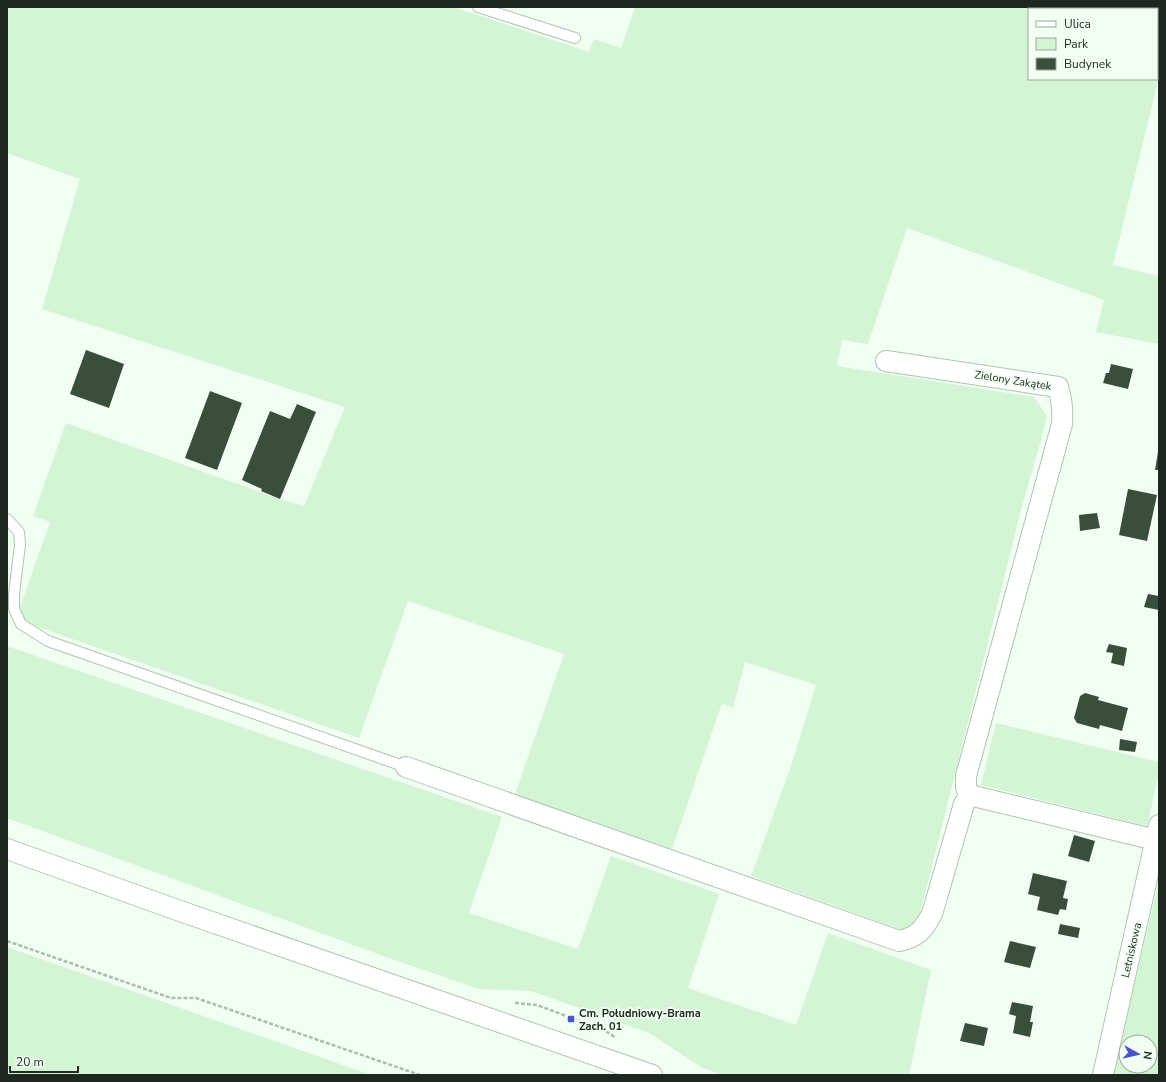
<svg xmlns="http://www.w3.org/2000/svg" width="1166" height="1082" font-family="'Nunito Sans',sans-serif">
	<rect width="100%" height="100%" fill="#f0fff1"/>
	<path fill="#d3f4d5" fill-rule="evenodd" d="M7,7H454L589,52L594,39L621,48L635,7H1024L1029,9V79H1157V53L1159,54V77L1113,265L1159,276V344L1096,332L1104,300L907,228L868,344L842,340L837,366L1034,397L1047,416L1040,444L1021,510L918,922L904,931L751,876L792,763L816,685L745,662L733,708L722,703L672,849L515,794L564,654L408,601L359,738L26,623L19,610L50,522L33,516L66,423L280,499L304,506L345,407L42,309L80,179L7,153Z
		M1087,7H1155L1154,9H1092Z
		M7,646L502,817L469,913L578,949L611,856L719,894L688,988L796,1025L828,933L931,970L909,1075H723L701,1067L649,1033L531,991L479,989L386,957L7,818Z
		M996,723L1159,762V774L1147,826L981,785Z
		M1159,881V1075H1113ZM1126,1042H1150V1066H1126Z
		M7,947L371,1075H7Z"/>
	<path fill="#3a4e3c" d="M86,350L124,364L109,408L70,394Z
		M1111,364L1133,369L1128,389L1103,383L1106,373H1109Z
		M210,391L242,403L217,470L185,458Z
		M297,404L316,412L280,499L261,491L262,489L242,480L270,411L290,419Z
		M1158,452H1159V470H1155Z
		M1128,489L1157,495L1147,541L1119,535Z
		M1097,513L1100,528L1080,531L1079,515Z
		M1148,594L1159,596V610L1144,607Z
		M1109,644L1127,648L1124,666L1111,663L1113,653L1106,652Z
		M1085,693L1099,697L1098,700L1128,708L1122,731L1100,725L1099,729L1077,723L1074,718L1080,696Z
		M1120,739L1137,742L1135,752L1119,750Z
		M1074,835L1095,841L1089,862L1068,856Z
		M1033,873L1067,881L1063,898L1068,899L1066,910L1060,909L1058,915L1037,910L1040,897L1028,894Z
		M1060,924L1080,928L1078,938L1058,934Z
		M1010,941L1036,947L1030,968L1004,962Z
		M1012,1002L1033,1006L1030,1022H1033L1030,1037L1013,1033L1016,1016L1009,1014Z
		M965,1023L988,1028L984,1046L960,1041Z"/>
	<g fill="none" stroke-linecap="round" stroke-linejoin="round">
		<defs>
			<path id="service" d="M478,7L575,38
				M7,519L19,532L20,545L14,594V609L21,624L48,641L406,767"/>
			<path id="minor" d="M1054,7L1060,9
				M1157,29L1159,24
				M406,767L899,941C918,937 923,930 932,914L964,804L969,795L966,787V776L1062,424C1063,411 1062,400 1058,387L886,361
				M969,795L1156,840
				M7,849L180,911L652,1075
				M1103,1075L1159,825"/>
		</defs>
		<use href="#service" stroke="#aec6b0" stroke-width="12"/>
		<use href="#minor" stroke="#aec6b0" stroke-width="22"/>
		<path stroke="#afbcb0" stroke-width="2.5" stroke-dasharray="4 2" stroke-linecap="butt" d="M7,941L171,998H196L420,1075
			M515,1003L537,1005L604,1030L616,1038"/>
		<use href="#service" stroke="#fff" stroke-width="10"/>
		<use href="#minor" stroke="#fff" stroke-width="20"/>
	</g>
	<rect fill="#4b54ca" stroke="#f0fff1" stroke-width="1.5" x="567" y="1015" width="8" height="8" rx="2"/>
	<g text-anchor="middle" stroke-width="4" stroke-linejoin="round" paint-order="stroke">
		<g font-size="11" fill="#1f2820" stroke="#f0fff1">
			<text transform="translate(1013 380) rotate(9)" y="4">Zielony Zakątek</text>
			<text transform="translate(1131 950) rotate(-77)" y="4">Letniskowa</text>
		</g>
		<g font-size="11" font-weight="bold" fill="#1f2820" stroke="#f0fff1" text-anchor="start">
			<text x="579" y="1017">Cm. Południowy-Brama<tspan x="579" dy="13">Zach. 01</tspan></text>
		</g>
	</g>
	<rect width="1166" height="1082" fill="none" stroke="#1f2820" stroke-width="16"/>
	<rect x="1028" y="8" width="130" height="72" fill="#f0fff1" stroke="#9ca99d"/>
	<rect x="1036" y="21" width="20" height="6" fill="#ffffff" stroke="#9ca99d"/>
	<text x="1064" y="28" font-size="12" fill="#1f2820">Ulica</text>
	<rect x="1036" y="38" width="20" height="12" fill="#d3f4d5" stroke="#9ca99d"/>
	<text x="1064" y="48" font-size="12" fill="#1f2820">Park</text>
	<rect x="1036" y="58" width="20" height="12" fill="#3a4e3c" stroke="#9ca99d"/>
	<text x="1064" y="68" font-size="12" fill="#1f2820">Budynek</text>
	<g transform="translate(1138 1054) rotate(98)"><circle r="19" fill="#f0fff1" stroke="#9ca99d"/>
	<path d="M0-3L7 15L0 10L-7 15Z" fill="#4b54ca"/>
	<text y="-6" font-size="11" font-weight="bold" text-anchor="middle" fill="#1f2820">N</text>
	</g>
	<path d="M10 1066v6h68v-6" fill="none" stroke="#1f2820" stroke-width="2"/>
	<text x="16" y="1066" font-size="12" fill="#1f2820" stroke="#f0fff1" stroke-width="3" paint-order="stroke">20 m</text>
</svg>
